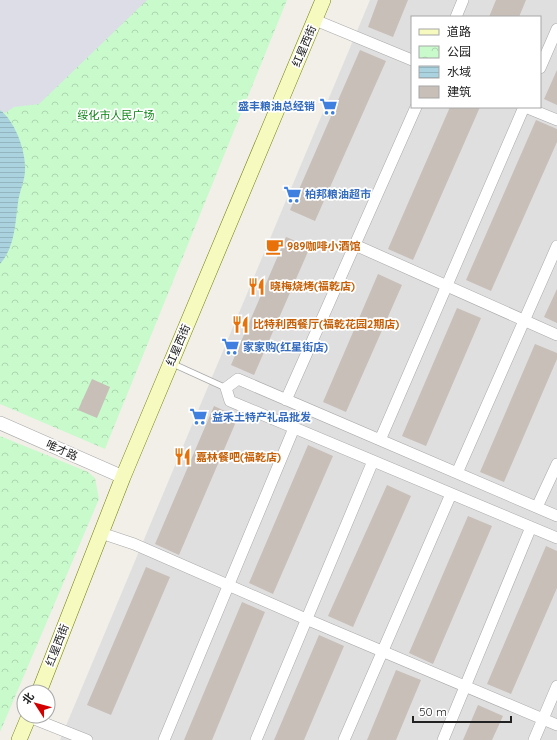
<svg xmlns="http://www.w3.org/2000/svg" width="557" height="740" font-family="Quicksand,'Noto Sans SC',sans-serif">
	<defs>
		<pattern id="park-crowns" width="20" height="18" patternUnits="userSpaceOnUse"><rect width="20" height="18" fill="#c8facc"/><path d="M2 6a3 3 0 1 1 6 0M12 15a3 3 0 1 1 6 0" fill="none" stroke="#acd6af"/></pattern>
		<pattern id="water-rules" width="6" height="5" patternUnits="userSpaceOnUse"><rect width="6" height="5" fill="#aad3df"/><path d="M0 2.5h6" fill="none" stroke="#92b5bf"/></pattern>
	</defs>
	<rect width="100%" height="100%" fill="#f2efe9"/>
	<path fill="#e0dfdf" fill-rule="evenodd" d="M370,0H557V740H60ZM412,17H540V107H412Z"/>
	<path fill="url(#park-crowns)" d="M0,0H287L105,449L0,404Z
		M0,436L88,472L95,478L99,499L0,732Z"/>
	<path fill="#dddde8" d="M0,0H147L39,104L14,107L5,113L0,110Z"/>
	<path fill="url(#water-rules)" d="M0,110C15,121 26,151 25,170C25,181 19,192 18,203C15,224 15,247 0,264Z"/>
	<path fill="#c7bfb8" d="M378,0H408L393,37L368,27Z
		M496,0H526L519,17H489Z
		M360,50L386,61L315,221L290,210Z
		M557,70V105L544,99Z
		M450,107H480L413,260L388,249Z
		M536,120L557,129V142L491,291L466,280Z
		M286,237L310,247L254,375L231,365Z
		M378,274L402,285L346,412L323,402Z
		M557,289V323L544,317Z
		M457,308L481,318L426,446L402,436Z
		M535,344L557,353V359L504,482L480,472Z
		M92,379L110,387L97,418L78,410Z
		M214,406L238,417L179,555L155,544Z
		M308,445L333,456L273,594L249,583Z
		M387,485L411,496L353,627L328,616Z
		M468,516L492,526L433,664L409,653Z
		M546,546L557,551V588L511,694L487,684Z
		M146,567L170,577L111,715L87,705Z
		M242,602L265,612L212,740H184Z
		M319,635L344,646L304,740H274Z
		M396,670L421,680L396,740H367Z
		M478,705L503,716L492,740H463Z"/>
	<g fill="none" stroke-linecap="round" stroke-linejoin="round">
		<defs>
			<path id="service" d="M171,363L226,388"/>
			<path id="minor" d="M456,17L463,0
				M315,20L412,60
				M540,68L557,29
				M525,107L557,120
				M355,245L557,335
				M286,400L416,107
				M380,440L524,107
				M457,473L557,246
				M537,507L557,464
				M557,516L238,379L226,388L230,401L557,538
				M101,533L134,544L306,619L557,725
				M29,717L87,740
				M164,740L294,428
				M256,740L373,461
				M344,740L451,494
				M443,740L531,527
				M534,740L557,686"/>
			<path id="tertiary" d="M0,423L123,477"/>
			<path id="secondary" d="M39,692L123,477L323,0
				M19,740L29,716"/>
		</defs>
		<use href="#service" stroke="#a9a9a9" stroke-width="7"/>
		<use href="#minor" stroke="#a9a9a9" stroke-width="12"/>
		<use href="#tertiary" stroke="#a9a9a9" stroke-width="14"/>
		<use href="#secondary" stroke="#707d05" stroke-width="16"/>
		<use href="#service" stroke="#fff" stroke-width="5.5"/>
		<use href="#minor" stroke="#fff" stroke-width="11"/>
		<use href="#tertiary" stroke="#fff" stroke-width="13"/>
		<use href="#secondary" stroke="#f7fabf" stroke-width="15"/>
	</g>
	<defs>
		<symbol id="supermarket-bare" viewBox="-9 -9 18 18"><path d="M-6-5.5h2.5l.6 2H6L4.5 2H-2.5L-4.4-4H-6ZM-1.5 3.2a1.3 1.3 0 1 0 .1 0ZM3 3.2a1.3 1.3 0 1 0 .1 0Z" fill="#3f7fe0" stroke="#fff" stroke-width="2.5" paint-order="stroke"/></symbol>
		<symbol id="cafe-bare" viewBox="-9 -9 18 18"><path d="M-5.5-4.5H6V0H3Q3 3.5 0 3.5H-2.5Q-5.5 3.5-5.5 0ZM3-3.2v2h1.7v-2ZM-6 4.5H4V6H-6Z" fill="#e8710a" stroke="#fff" stroke-width="2.5" paint-order="stroke"/></symbol>
		<symbol id="restaurant-bare" viewBox="-9 -9 18 18"><path d="M-5-6h1v4h1v-4h1v4h1v-4h1v5L-1.5 .5V6h-2V.5L-5-1ZM5-6V6H3V1.5H1.5Q1.5-4 5-6Z" fill="#e8710a" stroke="#fff" stroke-width="2.5" paint-order="stroke"/></symbol>
	</defs>
	<g fill-rule="evenodd">
		<use href="#supermarket-bare" x="316" y="94" width="25" height="25"/>
		<use href="#supermarket-bare" x="280" y="182" width="25" height="25"/>
		<use href="#cafe-bare" x="262" y="234" width="25" height="25"/>
		<use href="#restaurant-bare" x="244" y="274" width="25" height="25"/>
		<use href="#restaurant-bare" x="228" y="312" width="25" height="25"/>
		<use href="#supermarket-bare" x="218" y="334" width="25" height="25"/>
		<use href="#supermarket-bare" x="186" y="404" width="25" height="25"/>
		<use href="#restaurant-bare" x="170" y="444" width="25" height="25"/>
	</g>
	<g text-anchor="middle" stroke-width="3.5" stroke-linejoin="round" paint-order="stroke">
		<g font-size="11" fill="#222" stroke="#fff">
			<text transform="translate(304 46) rotate(-67)" y="4">红星西街</text>
			<text transform="translate(178 345) rotate(-67)" y="4">红星西街</text>
			<text transform="translate(62 450) rotate(24)" y="4">唯才路</text>
			<text transform="translate(57 645) rotate(-69)" y="4">红星西街</text>
		</g>
		<g font-size="11" font-weight="bold" fill="#366cbe" stroke="#fff" text-anchor="start">
			<text x="315" y="110" text-anchor="end">盛丰粮油总经销</text>
			<text x="305" y="198">柏邦粮油超市</text>
			<text x="243" y="351">家家购(红星街店)</text>
			<text x="212" y="421">益禾土特产礼品批发</text>
		</g>
		<g font-size="11" fill="#0c8416" stroke="#fff">
			<text x="116" y="119">绥化市人民广场</text>
		</g>
		<g font-size="11" font-weight="bold" fill="#c56008" stroke="#fff" text-anchor="start">
			<text x="287" y="250">989咖啡小酒馆</text>
			<text x="270" y="290">晓梅烧烤(福乾店)</text>
			<text x="253" y="328">比特利西餐厅(福乾花园2期店)</text>
			<text x="196" y="461">嘉林餐吧(福乾店)</text>
		</g>
	</g>
	<rect x="411" y="16" width="130" height="92" fill="#ffffff" stroke="#a7a7a7"/>
	<rect x="419" y="29" width="20" height="6" fill="#f7fabf" stroke="#a7a7a7"/>
	<text x="447" y="36" font-size="12" fill="#222222">道路</text>
	<rect x="419" y="46" width="20" height="12" fill="url(#park-crowns)" stroke="#a7a7a7"/>
	<text x="447" y="56" font-size="12" fill="#222222">公园</text>
	<rect x="419" y="66" width="20" height="12" fill="url(#water-rules)" stroke="#a7a7a7"/>
	<text x="447" y="76" font-size="12" fill="#222222">水域</text>
	<rect x="419" y="86" width="20" height="12" fill="#c7bfb8" stroke="#a7a7a7"/>
	<text x="447" y="96" font-size="12" fill="#222222">建筑</text>
	<g transform="translate(36 704) rotate(306)"><circle r="19" fill="#ffffff" stroke="#a7a7a7"/>
	<path d="M0-3L7 15L0 10L-7 15Z" fill="#d40000"/>
	<text y="-6" font-size="11" font-weight="bold" text-anchor="middle" fill="#222222">北</text>
	</g>
	<path d="M413 716v6h98v-6" fill="none" stroke="#222222" stroke-width="2"/>
	<text x="419" y="716" font-size="12" fill="#222222" stroke="#ffffff" stroke-width="3" paint-order="stroke">50 m</text>
</svg>
